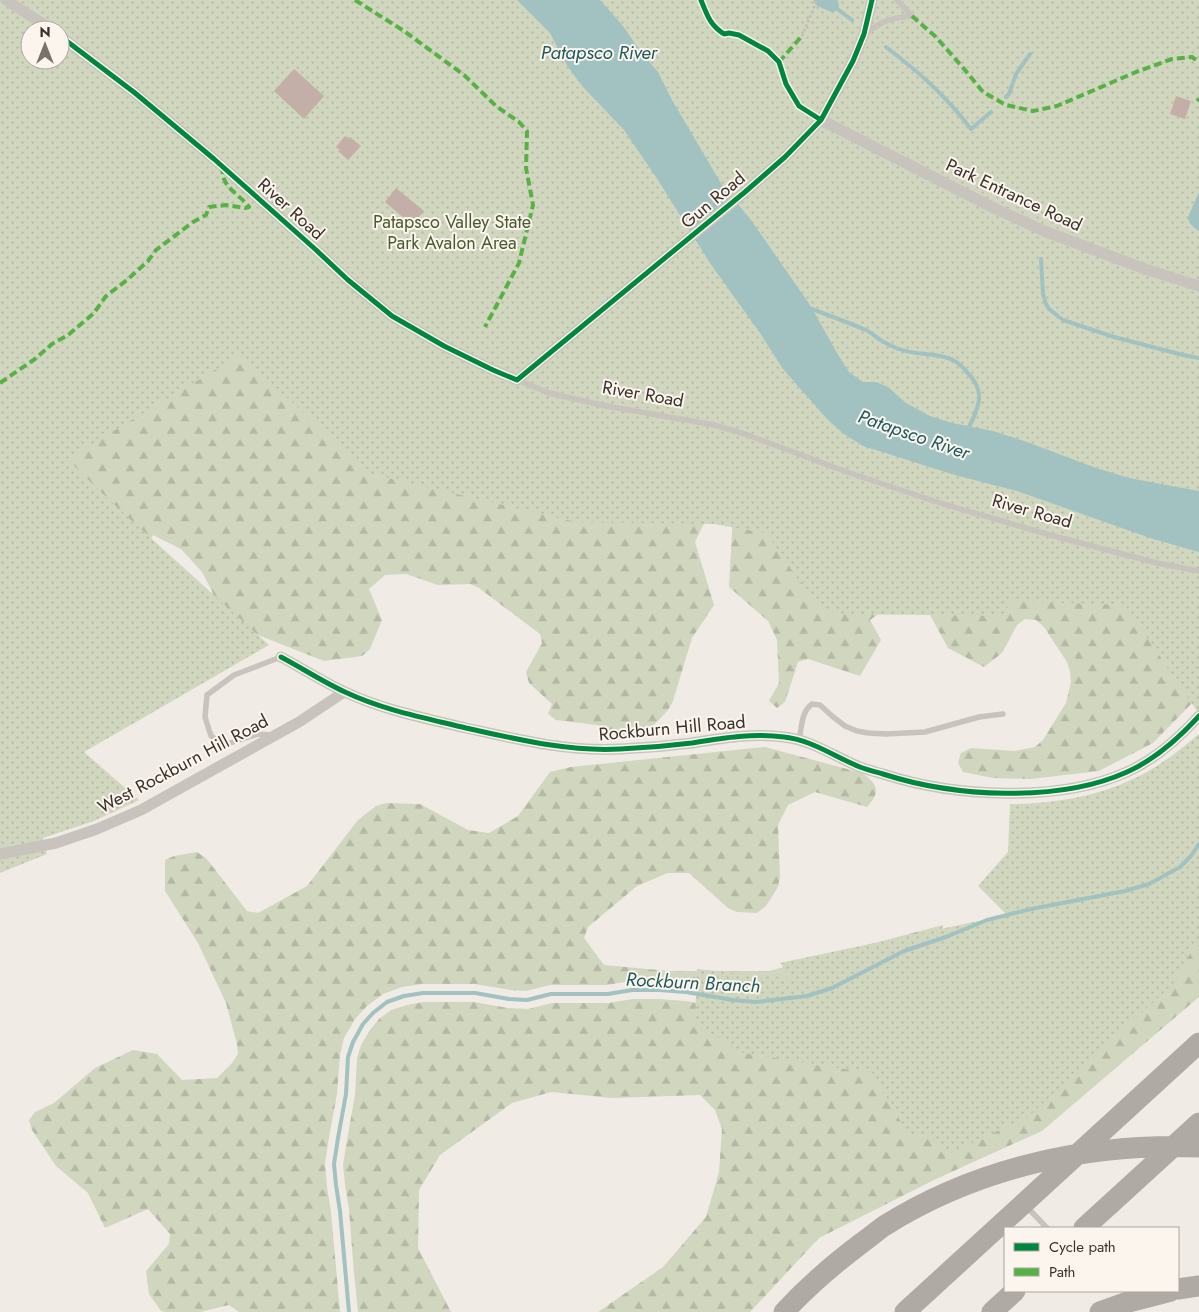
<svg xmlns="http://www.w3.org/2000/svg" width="1199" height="1312" font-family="Jost,sans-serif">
	<defs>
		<pattern id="forest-firs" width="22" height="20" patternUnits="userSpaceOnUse" patternTransform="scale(1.25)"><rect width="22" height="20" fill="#d1d6bf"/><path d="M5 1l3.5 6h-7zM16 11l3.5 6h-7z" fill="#b4b8a4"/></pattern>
		<pattern id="park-dots" width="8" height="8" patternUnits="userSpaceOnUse" patternTransform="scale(1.25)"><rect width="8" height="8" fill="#d1d6bf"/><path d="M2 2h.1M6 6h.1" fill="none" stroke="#b4b8a4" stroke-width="1.8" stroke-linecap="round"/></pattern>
	</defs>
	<rect width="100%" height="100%" fill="#f0ebe5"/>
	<path fill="url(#forest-firs)" d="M0,6L30,30V60H60L1167,571L1199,696L1153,743L1099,771L1031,779L993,778L963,772L958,763L961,753L971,748L1015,751L1035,747L1043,740L1066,703L1071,682L1070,672L1067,662L1044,627L1036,620L1025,619L1017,625L1002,653L984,667L948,648L928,611L887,608L870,620L881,640L860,676L808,659L798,662L785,702L777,708L769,701L779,683L777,640L768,621L729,587L733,514L710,511L695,542L714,605L692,638L673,701L668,710L654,725L625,737L597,725L556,720L548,714L552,704L529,683L526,672L542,643L540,634L479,588L470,584L438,585L406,574L385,575L369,589L382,620L370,649L362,656L324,661L230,624L221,619L212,591L202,572L181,549L153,535L72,663Z
		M765,747L862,773C878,784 881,792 867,807L815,792L788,805L778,825L780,877L778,887L766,906L757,913L737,912L728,908L689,873H668L637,886L588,927L584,938L604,965L669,971H769L943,925V928L900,943L855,967L734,991L687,983L660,981H631L607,985H550L526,991L510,990L475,984H422L402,987L383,994L367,1006L355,1019L344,1038L340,1055L337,1094L329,1137L325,1164L327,1187L331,1212L340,1312H239L229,1305L200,1312H165L161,1311L149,1294L146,1271L169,1244L170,1234L148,1209L105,1228L88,1193L56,1166L32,1130L29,1120L35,1112L54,1103L95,1068L133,1050L157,1054L182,1080L217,1078L232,1063L238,1054L237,1044L226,1003L198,943L165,891V860L174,856L197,852L206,858L247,911L258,913L307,886L358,820L376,806L386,803L420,804L468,830L489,833L518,816L550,772L571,767Z
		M1199,860V997L1042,1131L936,1179L819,1238L750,1312H598L663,1267L706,1217L719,1172L722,1129L715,1110L700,1095L612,1098L551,1092L512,1103L440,1155L419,1190L418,1248L451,1312H358L354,1273L349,1210L345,1184L343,1165L347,1140L355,1095L357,1058L361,1045L370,1030L379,1019L391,1010L407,1005L424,1002H474L508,1008L528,1009L552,1003H608L633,999H659L685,1001L732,1009Z"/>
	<path fill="url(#park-dots)" fill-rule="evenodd" d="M0,0H1199V714L1125,605L1010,601L1004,616L838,614L814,602L766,533L714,524L576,522L371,474L240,355L67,459L120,510L269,645L84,752L139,800L94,821L43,838L47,854L0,873ZM30,30H60V60H30Z
		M1199,734V938L1173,984L1029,1116L947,1155L937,1138L908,1134L871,1071L864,1072L743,1053L695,1023L697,969L792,979L780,963L1007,915L978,886L1008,852L1010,804C1051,804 1096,797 1133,779C1157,768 1179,751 1199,734Z"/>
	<path fill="#a1c2c1" d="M517,0H600L623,26L640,51L658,72L672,100L722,185L751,220L810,305L837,353L849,372L863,382H876L888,387L906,403L930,416L952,423L993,431L1027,442L1096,468L1129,478L1199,491V552L1153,539L1017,491L955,475L863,446L844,434L828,420L783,369L760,333L712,266L656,177L624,130L583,87L568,67L550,33Z
		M1199,192V231C1194,228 1188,223 1188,217Z"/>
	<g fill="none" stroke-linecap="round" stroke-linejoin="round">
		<path stroke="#a1c2c1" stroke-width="4" d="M832,5L852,20
			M886,47C919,72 946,96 971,129L991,112
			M1006,97L1009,94L1016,74L1030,54
			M1041,259L1043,294L1046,304L1049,309L1063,320L1114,337L1183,355L1199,358
			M809,308C828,315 847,322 866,330C872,333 876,337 882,341C887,344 893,347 899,349C915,355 932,353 948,358C955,360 961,365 966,371C987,391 979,407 968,429
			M349,1312L340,1211L336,1185L334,1164L338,1138L346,1094L348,1057L353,1042L363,1024L373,1013L387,1002L404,996L423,993H475L509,999L527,1000L551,994H608L632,990H659L686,992L733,1000L756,1002L807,996L832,988L904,951L946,937L987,920L1031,909L1125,891L1149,884L1180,867L1191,856L1199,844"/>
		<path stroke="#a1c2c1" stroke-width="14" d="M821,0L832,5"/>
	</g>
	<path fill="#c3afa7" d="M294,69L324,96L304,119L274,91Z
		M1176,96L1191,101L1185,119L1170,114Z
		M345,136L348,139L350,137L361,146L348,160L338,151L340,150L336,147Z
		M396,188L424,211L412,225L385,202Z"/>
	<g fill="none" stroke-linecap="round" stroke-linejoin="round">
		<path stroke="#c2bbb6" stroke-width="2.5" stroke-dasharray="2.5 2.5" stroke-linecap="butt" d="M802,36L817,0"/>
		<path stroke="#c9c3be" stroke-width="5.5" d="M866,33C884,20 890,18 912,16L897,0
			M517,380L549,393L601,405L714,425L745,434L847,472L943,504L1050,535L1157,563L1199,571
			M270,735L258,734L230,743L218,741L211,736L205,717L207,695L234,675L281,657
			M799,740C802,727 801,712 812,704L820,705L832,716L845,726L857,731L868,733L886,734L925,732L979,717L1003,714
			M1026,1206L1047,1228"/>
		<path stroke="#c9c3be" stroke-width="11" d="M6,0L52,30
			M60,36L135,93L214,159L315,249L348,280L392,316L444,346L493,370L517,380L745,192L785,157L821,120L853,61L864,34L872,0
			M821,120L992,207L1044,231L1145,269L1199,286
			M281,657C302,668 323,682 345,692C383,710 425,718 466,728C516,739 568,752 620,749C644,748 668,746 692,743C723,738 753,733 784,737C812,740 835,757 860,767C868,770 876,772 883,774C954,797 1058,803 1127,772C1154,760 1179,738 1199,716
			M0,854L56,843L97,829L141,810L299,722L344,692"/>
		<path stroke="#afaaa4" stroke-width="21" d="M1084,1228L1199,1123
			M1178,1289L1199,1286
			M784,1312C808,1286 835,1263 863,1242C870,1237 877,1231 884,1226C978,1167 1089,1143 1199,1147
			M905,1312L1199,1043
			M992,1312L1015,1291
			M1100,1312L1125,1303L1171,1291"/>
		<path stroke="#57b246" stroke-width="4" stroke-dasharray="8 4" stroke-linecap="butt" d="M355,0L404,31L464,75L496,106L519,122L527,131L526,168L533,205L519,263L485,327
			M912,16L936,37L965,70L983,92L1006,105L1033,111L1057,106L1136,72L1172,59L1192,57L1199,62
			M779,62L802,36
			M1197,101L1199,99
			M0,383L35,359L52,344L68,335L94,313L106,296L127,280L148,261L156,250L193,222L206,215L209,207L226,205L245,208L249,207C242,197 228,190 224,179C223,175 222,170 222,166"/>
		<defs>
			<path id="cycleway" d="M701,0C707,15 710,25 724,34L729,33L739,35L768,51L779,62L786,84L799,106L821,120
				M60,36L135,93L214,159L315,249L348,280L392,316L444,346L493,370L517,380L745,192L785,157L821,120L853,61L864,34L872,0
				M281,657C302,668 323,682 345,692C383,710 425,718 466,728C516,739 568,752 620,749C644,748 668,746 692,743C723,738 753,733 784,737C812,740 835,757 860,767C868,770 876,772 883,774C954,797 1058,803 1127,772C1154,760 1179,738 1199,716"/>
		</defs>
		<use href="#cycleway" stroke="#fbf5ee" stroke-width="8"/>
		<use href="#cycleway" stroke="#00873e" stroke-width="5"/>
	</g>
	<g text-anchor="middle" stroke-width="4" stroke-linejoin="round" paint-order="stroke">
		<g font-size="18" fill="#3b302b" stroke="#fbf5ee">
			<text transform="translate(1014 195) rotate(25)" y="6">Park Entrance Road</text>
			<text transform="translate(713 200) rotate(-40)" y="6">Gun Road</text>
			<text transform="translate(291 209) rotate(42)" y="6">River Road</text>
			<text transform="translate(643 394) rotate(10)" y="6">River Road</text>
			<text transform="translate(1032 511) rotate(16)" y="6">River Road</text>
			<text transform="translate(672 728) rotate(-5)" y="6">Rockburn Hill Road</text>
			<text transform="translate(183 764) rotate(-28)" y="6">West Rockburn Hill Road</text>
		</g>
		<g font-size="18" fill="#4a5a2e" stroke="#fbf5ee">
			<text x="452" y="228">Patapsco Valley State<tspan x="452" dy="21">Park Avalon Area</tspan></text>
		</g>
		<g font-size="19" font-style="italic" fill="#1f5a5e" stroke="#fbf5ee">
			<text x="599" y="59">Patapsco River</text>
			<text transform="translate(914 434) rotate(19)" y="7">Patapsco River</text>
			<text transform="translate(693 982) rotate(3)" y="7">Rockburn Branch</text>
		</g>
	</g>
	<rect x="1004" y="1227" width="175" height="65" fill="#fbf5ee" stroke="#aea6a0"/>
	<rect x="1014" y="1243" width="25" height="8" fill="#00873e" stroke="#aea6a0"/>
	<text x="1049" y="1252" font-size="15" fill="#3b302b">Cycle path</text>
	<rect x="1014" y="1268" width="25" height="8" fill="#57b246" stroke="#aea6a0"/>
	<text x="1049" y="1277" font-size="15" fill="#3b302b">Path</text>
	<g transform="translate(45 45)"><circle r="24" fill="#fbf5ee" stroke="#aea6a0"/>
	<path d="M0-4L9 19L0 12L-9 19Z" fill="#7a716c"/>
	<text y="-8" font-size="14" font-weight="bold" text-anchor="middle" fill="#3b302b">N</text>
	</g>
</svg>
